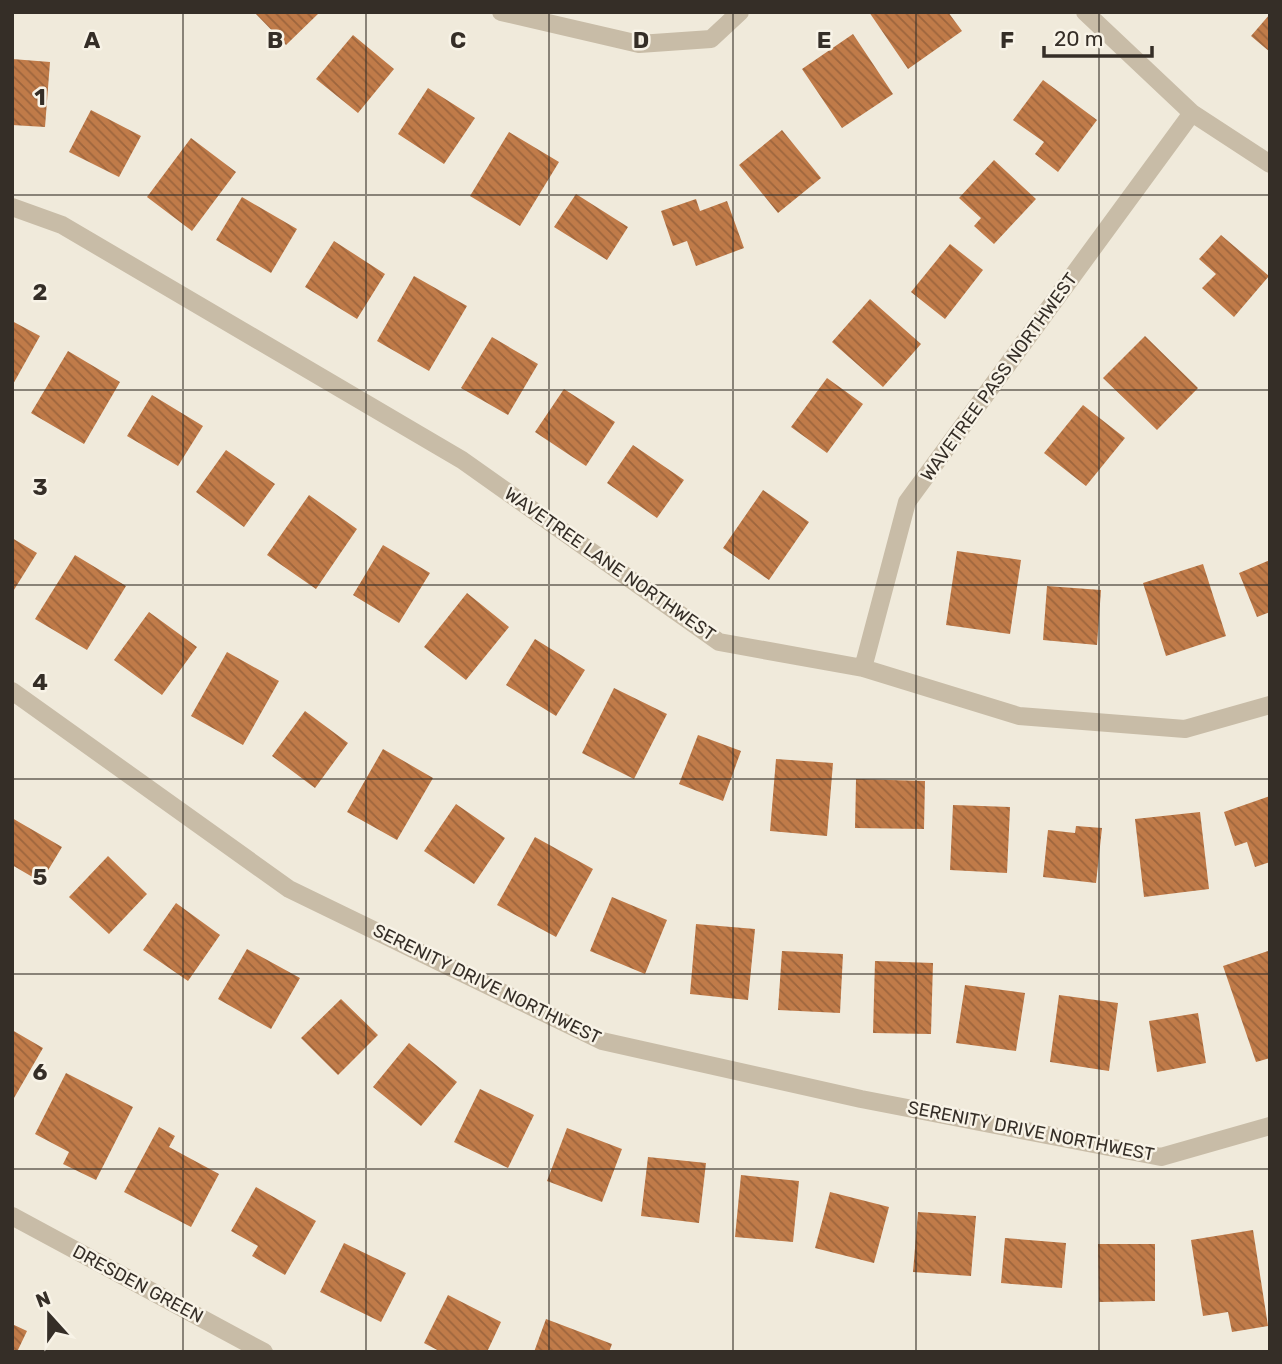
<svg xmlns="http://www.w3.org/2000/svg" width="1282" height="1364" font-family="Rubik,sans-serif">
	<defs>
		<pattern id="building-back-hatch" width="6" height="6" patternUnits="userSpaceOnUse" patternTransform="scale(1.75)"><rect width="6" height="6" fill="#c07b49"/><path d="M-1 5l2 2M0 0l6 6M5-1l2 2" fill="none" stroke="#9d653d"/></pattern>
	</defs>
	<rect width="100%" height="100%" fill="#f0eadb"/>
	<path fill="url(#building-back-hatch)" d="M254,12H320L286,45Z
		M869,12H948L962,31L908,69Z
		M1270,14V52L1251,36Z
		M853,34L893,94L842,128L802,69Z
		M353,35L394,69L358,113L316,79Z
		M12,59L50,62L45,127L12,125Z
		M1043,80L1097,120L1058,172L1035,154L1044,142L1013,120Z
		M428,88L475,118L444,164L398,134Z
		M91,110L141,136L119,177L69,152Z
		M782,130L821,178L778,213L739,165Z
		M509,132L559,162L520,226L470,196Z
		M191,138L236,172L192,231L147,197Z
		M994,160L1036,199L994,244L974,226L981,218L959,198Z
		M576,194L628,227L607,260L554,227Z
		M242,197L297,229L271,273L216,240Z
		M696,199L700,211L727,201L744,248L696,266L687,241L673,246L661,211Z
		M1221,235L1269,276L1234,317L1202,288L1216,274L1199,259Z
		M334,241L385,274L357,319L305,287Z
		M950,244L983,270L945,319L911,292Z
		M414,276L467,306L429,371L377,341Z
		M870,299L921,344L883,387L832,342Z
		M12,321L40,336L12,386Z
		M1145,336L1198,388L1157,430L1103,378Z
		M492,337L538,364L508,415L461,388Z
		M68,351L120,382L84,444L31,413Z
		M827,378L863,404L827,453L791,427Z
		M564,389L615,422L586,466L535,432Z
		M152,395L203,426L178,466L127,436Z
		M1083,405L1125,438L1086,486L1044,453Z
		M633,445L684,480L657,518L607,483Z
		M226,450L275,484L244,527L196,492Z
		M763,490L809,522L769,580L723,548Z
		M309,495L357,529L316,589L267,555Z
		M12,538L37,553L12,593Z
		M383,545L430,573L399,623L353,595Z
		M957,551L1021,560L1010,634L946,625Z
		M75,555L126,586L87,650L35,619Z
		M1270,560V612L1257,617L1239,573Z
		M1203,564L1226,636L1166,656L1143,583Z
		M1047,586L1101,590L1097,645L1043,640Z
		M467,593L509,627L466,680L424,647Z
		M149,612L197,647L162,695L114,660Z
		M535,639L585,670L556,716L506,685Z
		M227,652L279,681L243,745L191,716Z
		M614,688L667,714L634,779L582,753Z
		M305,711L348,743L315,788L272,756Z
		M698,735L741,751L723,801L679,784Z
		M383,749L433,778L397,840L347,812Z
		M776,759L833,763L827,836L770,831Z
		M856,779L925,781L924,829L855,828Z
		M1270,796V862L1255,867L1247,842L1235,846L1224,812Z
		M456,804L505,838L474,884L424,851Z
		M953,805L1010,807L1007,873L950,870Z
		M1200,812L1209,889L1144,897L1135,819Z
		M12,818L62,847L41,882L12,865Z
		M1076,826L1102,828L1096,883L1043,877L1048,830L1075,833Z
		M535,837L593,869L556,937L497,905Z
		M108,856L147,894L109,934L69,897Z
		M612,897L667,920L645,974L590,951Z
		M176,903L220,935L188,981L143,950Z
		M696,924L755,929L748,1000L690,994Z
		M247,949L300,978L271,1029L218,999Z
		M782,951L843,954L840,1013L778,1010Z
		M1268,951L1270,957V1058L1256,1062L1223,966Z
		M875,961L933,963L931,1034L873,1033Z
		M965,985L1025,993L1016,1051L956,1043Z
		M1059,995L1118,1003L1109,1071L1050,1062Z
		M341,999L378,1035L338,1075L301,1038Z
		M1198,1013L1206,1063L1157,1072L1149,1021Z
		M12,1030L43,1048L14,1098L12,1096Z
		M409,1043L457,1082L421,1126L373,1087Z
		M66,1073L133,1107L96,1180L63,1164L69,1152L35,1134Z
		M480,1089L534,1115L508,1168L454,1142Z
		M159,1127L175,1136L169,1147L219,1174L191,1227L124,1192Z
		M567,1128L622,1149L602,1202L547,1181Z
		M648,1157L706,1163L699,1223L641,1216Z
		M741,1175L799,1181L793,1242L735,1237Z
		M256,1187L316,1221L285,1275L252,1256L258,1246L231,1231Z
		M830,1192L889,1207L874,1263L815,1248Z
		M918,1212L976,1216L971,1276L913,1272Z
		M1253,1230L1268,1326L1232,1332L1228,1312L1203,1316L1191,1240Z
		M1005,1238L1066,1243L1062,1288L1001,1283Z
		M344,1243L406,1273L381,1322L320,1292Z
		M1098,1244H1155V1301L1099,1302Z
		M448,1295L501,1322L487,1352H441L424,1343Z
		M546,1319L612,1344L609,1352H534Z
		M12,1324L27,1331L17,1352H12Z"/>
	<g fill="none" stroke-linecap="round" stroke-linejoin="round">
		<path stroke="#c8bca7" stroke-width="18" d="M501,12L639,44L711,39L740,12
			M1085,12L1192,113L1270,164
			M12,207L62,225L462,460L719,642L863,668L1019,716L1185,729L1270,705
			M863,668L907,502L1192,113
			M12,691L289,889L602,1041L861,1099L1161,1157L1270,1126
			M12,1216L264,1352"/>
	</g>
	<path fill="none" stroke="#352e27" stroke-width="2" stroke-opacity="0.55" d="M183,12V1352M366,12V1352M549,12V1352M733,12V1352M916,12V1352M1099,12V1352M12,195H1270M12,390H1270M12,585H1270M12,779H1270M12,974H1270M12,1169H1270"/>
	<g text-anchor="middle" stroke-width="5" stroke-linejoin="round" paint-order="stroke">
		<g font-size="18" fill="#352e27" stroke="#f8f3e7">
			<text transform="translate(999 377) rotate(-54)" y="6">WAVETREE PASS NORTHWEST</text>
			<text transform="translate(610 564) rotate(35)" y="6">WAVETREE LANE NORTHWEST</text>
			<text transform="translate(487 984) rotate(26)" y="6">SERENITY DRIVE NORTHWEST</text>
			<text transform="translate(1031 1131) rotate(11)" y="6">SERENITY DRIVE NORTHWEST</text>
			<text transform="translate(138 1284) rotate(28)" y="6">DRESDEN GREEN</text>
		</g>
	</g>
	<g font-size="23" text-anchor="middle" font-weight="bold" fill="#352e27" stroke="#f8f3e7" stroke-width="5" stroke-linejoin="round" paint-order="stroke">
		<text x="92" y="48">A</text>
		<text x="275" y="48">B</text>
		<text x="458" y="48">C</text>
		<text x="641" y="48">D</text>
		<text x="824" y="48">E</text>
		<text x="1007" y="48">F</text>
		<text x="40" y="105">1</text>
		<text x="40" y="300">2</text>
		<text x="40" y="495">3</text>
		<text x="40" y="690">4</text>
		<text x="40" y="885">5</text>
		<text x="40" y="1080">6</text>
	</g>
	<rect width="1282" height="1364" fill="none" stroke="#352e27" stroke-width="28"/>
	<g transform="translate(49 1315) rotate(339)" stroke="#f8f3e7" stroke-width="5" paint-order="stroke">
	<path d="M0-5L12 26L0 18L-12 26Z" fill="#352e27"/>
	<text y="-10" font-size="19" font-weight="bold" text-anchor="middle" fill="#352e27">N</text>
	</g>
	<path d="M1044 46v10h108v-10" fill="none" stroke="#352e27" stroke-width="3.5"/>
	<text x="1054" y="46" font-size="21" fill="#352e27" stroke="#f8f3e7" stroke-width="5" paint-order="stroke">20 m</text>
</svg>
